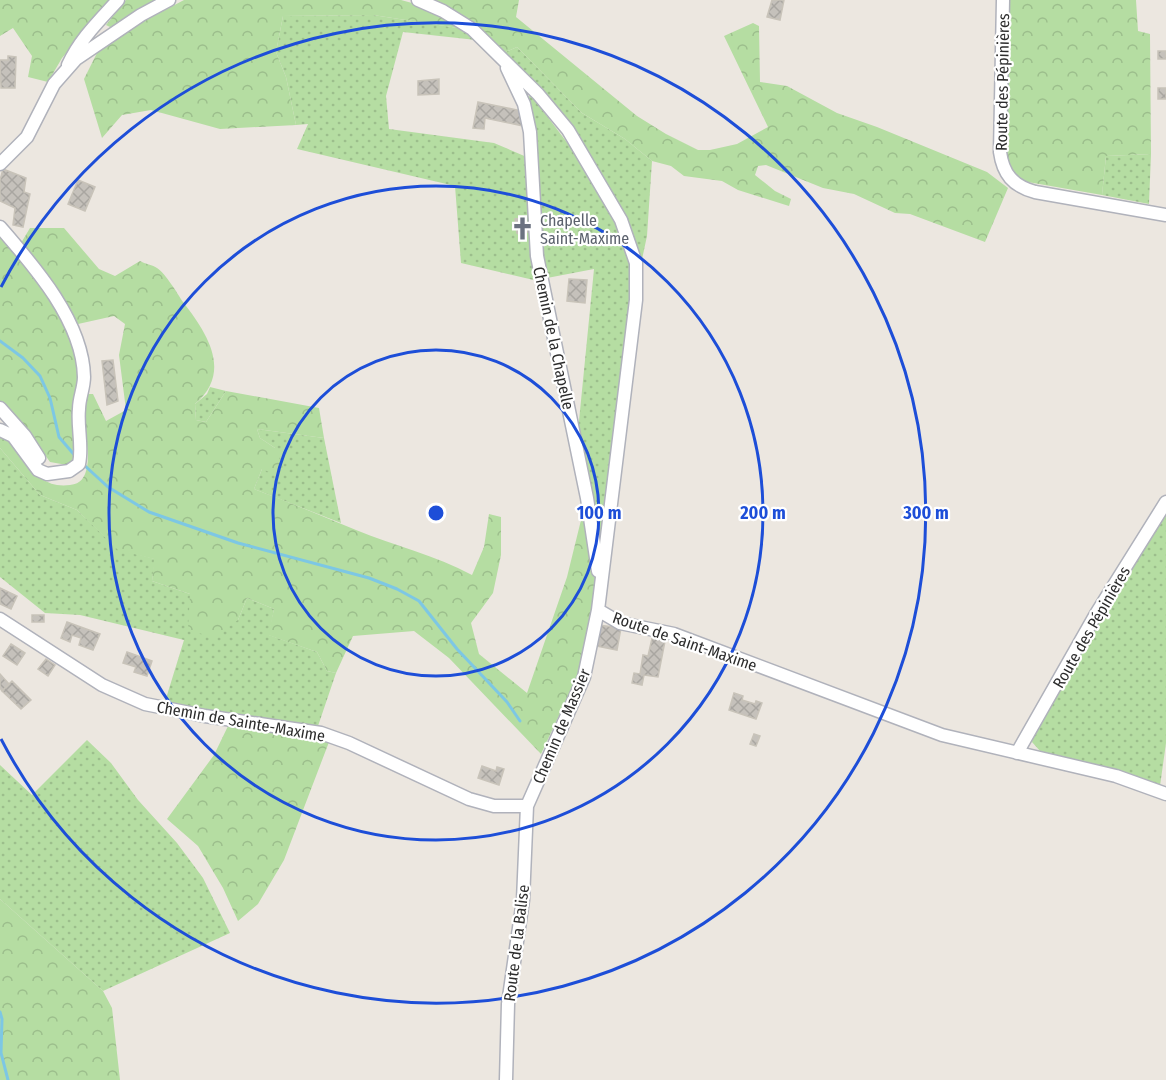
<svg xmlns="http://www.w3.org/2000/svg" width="1166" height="1080" font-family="'Fira Sans Condensed',sans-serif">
	<defs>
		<pattern id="green-dots" width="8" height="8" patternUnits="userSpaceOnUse" patternTransform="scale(1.5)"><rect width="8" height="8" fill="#b5dda2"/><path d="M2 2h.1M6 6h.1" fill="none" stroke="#9cbe8c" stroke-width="1.8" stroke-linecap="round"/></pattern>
		<pattern id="forest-crowns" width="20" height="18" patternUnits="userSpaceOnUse" patternTransform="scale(1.5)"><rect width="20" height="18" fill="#b5dda2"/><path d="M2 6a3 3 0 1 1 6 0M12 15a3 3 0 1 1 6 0" fill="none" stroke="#9cbe8c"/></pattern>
		<pattern id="building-cross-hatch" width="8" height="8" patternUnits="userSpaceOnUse" patternTransform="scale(1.5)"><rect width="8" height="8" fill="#c5c1bb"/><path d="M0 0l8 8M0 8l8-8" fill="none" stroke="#a9a6a1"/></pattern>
	</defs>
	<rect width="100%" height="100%" fill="#ece7e0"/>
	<path fill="url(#green-dots)" d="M373,15L458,28V24L476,40L403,32L386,96L389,129L494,143L529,158L538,281L461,263L455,186L297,149L308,124L296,125L286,77L276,52L283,16Z
		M517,47L582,113L625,139L652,161L647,236L641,264L569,127L501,54Z
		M531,95L575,153L621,229L633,277L600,563L578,431L594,269L547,278L542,256L526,99Z
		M1151,154L1149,204L1102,195L1106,156Z
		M210,387L226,391L206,422L196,420L195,404L207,394Z
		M257,429L324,438L341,523L254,489L262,469L275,448L260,438Z
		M0,448L40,495L77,510L118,549L155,559L152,581L190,594L238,620L247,598L274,609L269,635L317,652L327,671L336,673L318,726L164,705L184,640L80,615L45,613L0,577Z
		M1166,513V743L1160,786L1122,772L1040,751L1032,742L1033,737L1069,673Z
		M87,740L111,763L138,800L177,843L203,878L230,933L103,991L0,899V765L32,795Z"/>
	<path fill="url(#forest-crowns)" d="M0,0H111L62,58L48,82L28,77L32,56L13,28L0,36Z
		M126,0H164L114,29L106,25Z
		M184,0H401L423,6L458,24V28L373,15L283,16L276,52L286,77L296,125L220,129L151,110L122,115L102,138L84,79L98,51L146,20Z
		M431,0H519L516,17L637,116L666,134L698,150H710L737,144L768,127L724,36L753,23L759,26L760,82L787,86L837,113L877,127L987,172L1008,188L985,242L910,214L895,213L854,194L823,188L766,165L758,166L755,175L775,191L791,199L789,206L738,190L722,181L684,176L671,166L652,161L625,139L582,113L517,47L501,54Z
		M1010,0H1136L1138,31L1150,34L1151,154L1106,156L1102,195L1022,181C1010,169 1006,159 1004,142Z
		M30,228H64L99,269L115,276L140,261C145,264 153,265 157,268C166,274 177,293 183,302C207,333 233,372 195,404L196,420L206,422L226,391L319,408L324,438L257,429L260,438L275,448L283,467L274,474L262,469L254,489C289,502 322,516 356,530C395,546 435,555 472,575L484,547L489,514L501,517V555L493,593L471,623L479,654L527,693L567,577L582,516L586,519L595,577L594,601L580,671L541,754L449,658L414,631L353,636L336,673L327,671L317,652L268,635L274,609L247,598L238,620L213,638L188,629L190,594L152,581L154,559L118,550L77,510L40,495L0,448V434C31,446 27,490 70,485C81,484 85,477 87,467C90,453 85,436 84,421C83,412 85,403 86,394H93L106,421L126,410L119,355L125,324L114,316L78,324L59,291L21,243Z
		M0,235L47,293L64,320L79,361L77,453L74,460L67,465L50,462L30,434L0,401Z
		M229,724L313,737L329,742L284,860L258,904L238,921L223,888L198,846L167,819L214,755Z
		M0,899L103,991L112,1008L120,1080H0Z"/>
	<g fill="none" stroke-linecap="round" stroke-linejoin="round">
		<path stroke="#7dc7e4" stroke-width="3" d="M0,341L23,358L40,376L50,398L59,437L77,458
			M84,465L108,487L149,512L238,543L369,578L397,589L419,601L457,649L507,702L520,721
			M0,1012L2,1019L1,1053L8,1080"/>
	</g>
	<path fill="url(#building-cross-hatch)" stroke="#c8c3b9" stroke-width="1.5" d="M772,0H784L780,20L767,17Z
		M1158,51H1166V59H1158Z
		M8,56L16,57L15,88H1L0,60H8Z
		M439,79V94L418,95V81Z
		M1158,88H1166V99H1158Z
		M478,102L522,111L523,126L485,118L484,129L473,128Z
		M3,169L26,178L24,192L30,194L23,227L13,225L15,208L0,201V180Z
		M78,180L95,187L85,211L68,204Z
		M526,218L528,232L520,235L517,233L515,219Z
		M569,279L587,280L585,303L567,301Z
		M113,360L118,401L107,405L102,361Z
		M0,588L17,596L11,609L0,604Z
		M32,615H44V622H32Z
		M67,622L100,634L93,650L79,645L81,638L72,635L70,642L61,638Z
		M598,625L621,628L617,650L596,646Z
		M653,634L666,636L658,677L644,675L642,685L632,683L634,673L640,674L643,655L648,656Z
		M11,644L25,653L17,665L3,656Z
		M127,652L152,661L147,676L134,672L136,667L123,663Z
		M46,659L55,665L48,676L38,669Z
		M0,674L9,684L2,691L0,688Z
		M12,681L31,700L21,709L2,691Z
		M734,693L743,696L742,700L755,704L756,701L762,703L756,719L729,710Z
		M754,734L760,736L756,746L750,744Z
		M482,766L496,771L497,767L504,769L499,785L478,778Z"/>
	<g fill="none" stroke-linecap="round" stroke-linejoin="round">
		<defs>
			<path id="minor" d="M418,0L443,11L472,29L538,94L568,130L621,220L636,263V300L598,610L620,623L674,634L942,735L1116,776L1166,794
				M1003,0L1000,152C1003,174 1013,186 1035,192L1166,215
				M68,65C80,39 99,21 118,0
				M507,68L524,104L530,132L537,256L587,498L598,571
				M0,164L27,137L54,84L76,59L141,15L169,0
				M0,227C35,267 83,322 84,377C84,388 79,398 79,409C77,427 83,446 79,464L69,471L47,474L38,470L13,436L0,430
				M0,408L25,436L39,458
				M0,619L102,685L145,704L205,716L321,733L349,743L469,799L494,806H527
				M1017,753L1096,614L1166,502
				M506,1080L508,1004L523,900L527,806L584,677L598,610"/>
		</defs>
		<use href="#minor" stroke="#b0b2bb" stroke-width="15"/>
		<use href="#minor" stroke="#fff" stroke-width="12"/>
	</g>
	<g fill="none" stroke="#1d4ed8" stroke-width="3">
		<circle cx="436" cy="513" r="163"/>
		<circle cx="436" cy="513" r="327"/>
		<path d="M1 287A490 490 0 1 1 1 739"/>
	</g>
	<defs>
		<symbol id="church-bare" viewBox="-9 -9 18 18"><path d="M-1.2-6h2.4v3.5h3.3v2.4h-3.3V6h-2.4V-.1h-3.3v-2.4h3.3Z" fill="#6b7280" stroke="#fff" stroke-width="2.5" paint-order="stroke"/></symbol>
	</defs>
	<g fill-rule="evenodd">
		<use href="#church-bare" x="506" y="212" width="33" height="33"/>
	</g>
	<g text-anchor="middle" stroke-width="4.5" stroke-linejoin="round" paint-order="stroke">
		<g font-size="16" fill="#2c2c2c" stroke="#fff">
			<text transform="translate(1002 82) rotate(-89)" y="6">Route des Pépinières</text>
			<text transform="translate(554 338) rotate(78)" y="6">Chemin de la Chapelle</text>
			<text transform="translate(1091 627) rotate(-60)" y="6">Route des Pépinières</text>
			<text transform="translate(685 641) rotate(19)" y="6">Route de Saint-Maxime</text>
			<text transform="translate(241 721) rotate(10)" y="6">Chemin de Sainte-Maxime</text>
			<text transform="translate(561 726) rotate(-67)" y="6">Chemin de Massier</text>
			<text transform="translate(516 943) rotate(-83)" y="6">Route de la Balise</text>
		</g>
		<g font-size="16" fill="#5b616d" stroke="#fff" text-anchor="start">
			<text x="540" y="226">Chapelle<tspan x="540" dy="18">Saint-Maxime</tspan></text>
		</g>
	</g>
	<circle cx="436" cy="513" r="9" fill="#1d4ed8" stroke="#fff" stroke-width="3"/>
	<g font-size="18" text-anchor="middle" font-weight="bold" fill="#1d4ed8" stroke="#fff" stroke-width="4.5" stroke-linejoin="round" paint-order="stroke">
		<text x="599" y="519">100 m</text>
		<text x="763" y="519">200 m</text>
		<text x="926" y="519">300 m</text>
	</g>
</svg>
